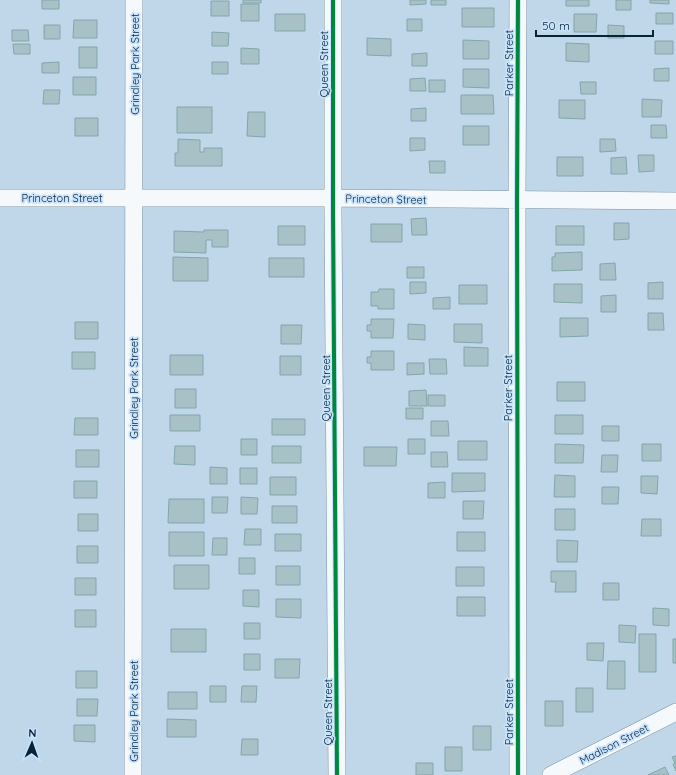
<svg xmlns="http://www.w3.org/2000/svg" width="676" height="775" font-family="Quicksand,sans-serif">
	<rect width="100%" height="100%" fill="#c0d7ea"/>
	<path fill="#a7c1c7" stroke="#82a6ac" d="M42,0H59V9H42Z
		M243,0H261V3H243Z
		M410,0H426V4L410,5Z
		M431,0H446V5H431Z
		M566,0H589V6H566Z
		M616,0H631V10H616Z
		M650,0H669V4L650,3Z
		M211,1H229V16H211Z
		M241,4H259V21H241Z
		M462,8H494V27H462Z
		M656,13H673V24H656Z
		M275,14H305V31H275Z
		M574,14H597L596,32H574Z
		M407,19H422V31H407Z
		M74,20H97V38H73Z
		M44,25H60V39H44Z
		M608,25L624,26V38H608Z
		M12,30H28L29,41H12Z
		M212,32L229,33L228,46H212Z
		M367,38L391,39V56L367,55Z
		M463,40L489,41V59H463Z
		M655,41H673V54H655Z
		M566,43L589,44V62L566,61Z
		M13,44H30V54H14Z
		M79,47H97V68H79Z
		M241,48L259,49V64H241Z
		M427,53V66H412V54Z
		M59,62V73H42V63Z
		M212,62H228V74H212Z
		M669,68V81H654V69Z
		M463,69H489V88L463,87Z
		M73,77H96V95H73Z
		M425,78L426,91H410V79Z
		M429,80H445V92H429Z
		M580,82H596V94H581Z
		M44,90H60L59,104H43Z
		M461,95H493L494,114H461Z
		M642,99L662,100L661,117H642Z
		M559,100H585V119L559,118Z
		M177,107H212V133H177Z
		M426,108V121H411V109Z
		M248,112H265V137L247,136Z
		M75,118H98V136H75Z
		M651,125H666L667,138H651Z
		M463,126H489V145H463Z
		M410,138H425V150L410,151Z
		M178,139L200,140V152H204V148H222V166H175V153H178Z
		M600,139H615L616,151L600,152Z
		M638,155H654V171L639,172Z
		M557,157H583V176H557Z
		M626,157L627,174H611V158Z
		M429,161H445V173H430Z
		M426,218L427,235H412L411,219Z
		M614,223H629V239L614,240Z
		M371,224H402V242H371Z
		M278,226H305V245H278Z
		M556,226H584V245H556Z
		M204,230H228V247H212V240H206V253L174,252V231L204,232Z
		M582,252V270L552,271V257H555V253Z
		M173,257L208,258V281H173Z
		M269,258H304V277H269Z
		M615,263L616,280H600V264Z
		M407,267H424V278H407Z
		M410,282H426V293L410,294Z
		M663,282V299H648V283Z
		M554,284H582V303L554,302Z
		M459,285H487V304H459Z
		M379,289H394V309H378V306H371V292H378Z
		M616,295V312H601V296Z
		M450,297V309H433V298Z
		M648,313H663L664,330H648Z
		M560,318H588V336L560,337Z
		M371,319H394L393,338H371V331H367V325H371Z
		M75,322H98V339H75Z
		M408,324L425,325V340L408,339Z
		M454,324H482V343L454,342Z
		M281,325H302L301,344H281Z
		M464,347L488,348V366H464Z
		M371,351H394V370H371V363H367V357H371Z
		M72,352H95V369H72Z
		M170,355H203V375H170Z
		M280,356H301V375H280Z
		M429,359H446L447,374H430Z
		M407,363H424V374L407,375Z
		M557,382H585V401H557Z
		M175,389H196V408H175Z
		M426,390L427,406H409V391Z
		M428,395H445V406H428Z
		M406,408H423V419H406Z
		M170,415H200V431H170Z
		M555,415H583V434H555Z
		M75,418H98V435H74Z
		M272,419H305V435H272Z
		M431,421H448L449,436H431Z
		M602,426H619V441H602Z
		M241,439H257V455H241Z
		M408,439H425V454H408Z
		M458,441H487V460H458Z
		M555,444L584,445L583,463H555Z
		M642,444H661V461H642Z
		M175,446H195V465L174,464Z
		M272,446H301V463H272Z
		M364,447H397L396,466H364Z
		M76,450H99V467H76Z
		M431,452H447L448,467H431Z
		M602,455H618L617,472H601Z
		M210,467L227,468V484H210Z
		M240,468H257V484H240Z
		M452,473H485V491L452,492Z
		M555,475L575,476V497H554Z
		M641,476H658L657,494L641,493Z
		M270,477H296V495H270Z
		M74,481H97V498H74Z
		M445,482V498H428V483Z
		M602,487H619L618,504H602Z
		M212,497H228L227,513H212Z
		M241,497L258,498L257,514H241Z
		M169,499H204V523H168Z
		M463,501H484L483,519H463Z
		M272,506H297V523H272Z
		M555,509H575V530H555Z
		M78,514H98V531H78Z
		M642,519H661V536H641Z
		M245,529H261V545H244Z
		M169,532H204V556H169Z
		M457,532H485V551H457Z
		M275,534H301V551H275Z
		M213,538H227V555H212Z
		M557,540L578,541L577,562H557Z
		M77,546H98V563H77Z
		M239,558H255V574H239Z
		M174,565H209V589H174Z
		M276,566H300V585H276Z
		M456,567H484V586H456Z
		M551,571H576V592H555L556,582H551Z
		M75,578H96V595H75Z
		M603,583H619V600H603Z
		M243,590H259V607L243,606Z
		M457,597H485V616H457Z
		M276,599H301V618L276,617Z
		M653,608L669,609V626L653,625Z
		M75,610H96V627H75Z
		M244,623H260V639H244Z
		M619,625L636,626L635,643L619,642Z
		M171,629H206V652H171Z
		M639,634H656V672H639Z
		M673,639H676V663H673Z
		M587,643H604L603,661L587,660Z
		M244,654H260V670H244Z
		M275,659H300L299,678H275Z
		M608,661H625V689H607Z
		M76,671H97V688H76Z
		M210,686H226V702H210Z
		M242,686H257L256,702H241Z
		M576,688H593V712H576Z
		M168,692H197V709H168Z
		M77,699H98L97,716H77Z
		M545,701H563V726H545Z
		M167,719L196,720V737H167Z
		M74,725H95V742L74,741Z
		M473,726H491V750H473Z
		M242,739H258V755H241Z
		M445,747H462V771H445Z
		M676,756V771L673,764L675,763L672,757Z
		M416,763H433V775H416Z
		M665,767L669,775H648Z"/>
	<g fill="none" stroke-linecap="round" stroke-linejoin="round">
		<defs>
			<path id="street" d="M333,0V213L337,775
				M518,0L517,200L518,775
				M0,198H333L676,201
				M133,775L134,0
				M551,775L676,712"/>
		</defs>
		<use href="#street" stroke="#7891a3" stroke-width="18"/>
		<use href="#street" stroke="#f6f9fc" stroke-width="17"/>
		<defs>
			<path id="cycleway" d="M333,0V213L337,775
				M518,0L517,200L518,775"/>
		</defs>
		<use href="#cycleway" stroke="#c8e3fb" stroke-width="6"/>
		<use href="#cycleway" stroke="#00873e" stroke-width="4"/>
	</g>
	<g text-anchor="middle" stroke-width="3.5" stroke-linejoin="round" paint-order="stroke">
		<g font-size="11" fill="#052339" stroke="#c8e3fb">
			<text transform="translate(509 63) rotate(-90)" y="4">Parker Street</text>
			<text transform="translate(135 64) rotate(-90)" y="4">Grindley Park Street</text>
			<text transform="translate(324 64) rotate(-90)" y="4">Queen Street</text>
			<text x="62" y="202">Princeton Street</text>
			<text transform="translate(386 199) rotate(1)" y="4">Princeton Street</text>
			<text transform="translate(134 388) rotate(-90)" y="4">Grindley Park Street</text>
			<text transform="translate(326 388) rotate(-90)" y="4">Queen Street</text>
			<text transform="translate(508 388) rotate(-90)" y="4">Parker Street</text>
			<text transform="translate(134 711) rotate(-90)" y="4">Grindley Park Street</text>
			<text transform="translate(328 712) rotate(-90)" y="4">Queen Street</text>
			<text transform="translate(509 712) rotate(-90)" y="4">Parker Street</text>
			<text transform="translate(614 744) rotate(-27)" y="4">Madison Street</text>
		</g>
	</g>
	<g transform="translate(32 743) rotate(2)" stroke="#c8e3fb" stroke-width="3" paint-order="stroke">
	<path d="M0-3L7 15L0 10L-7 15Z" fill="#052339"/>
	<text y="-6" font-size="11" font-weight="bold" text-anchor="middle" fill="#052339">N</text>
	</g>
	<path d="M536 30v6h117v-6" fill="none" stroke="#052339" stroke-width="2"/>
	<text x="542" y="30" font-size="12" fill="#052339" stroke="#c8e3fb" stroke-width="3" paint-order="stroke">50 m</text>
</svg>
